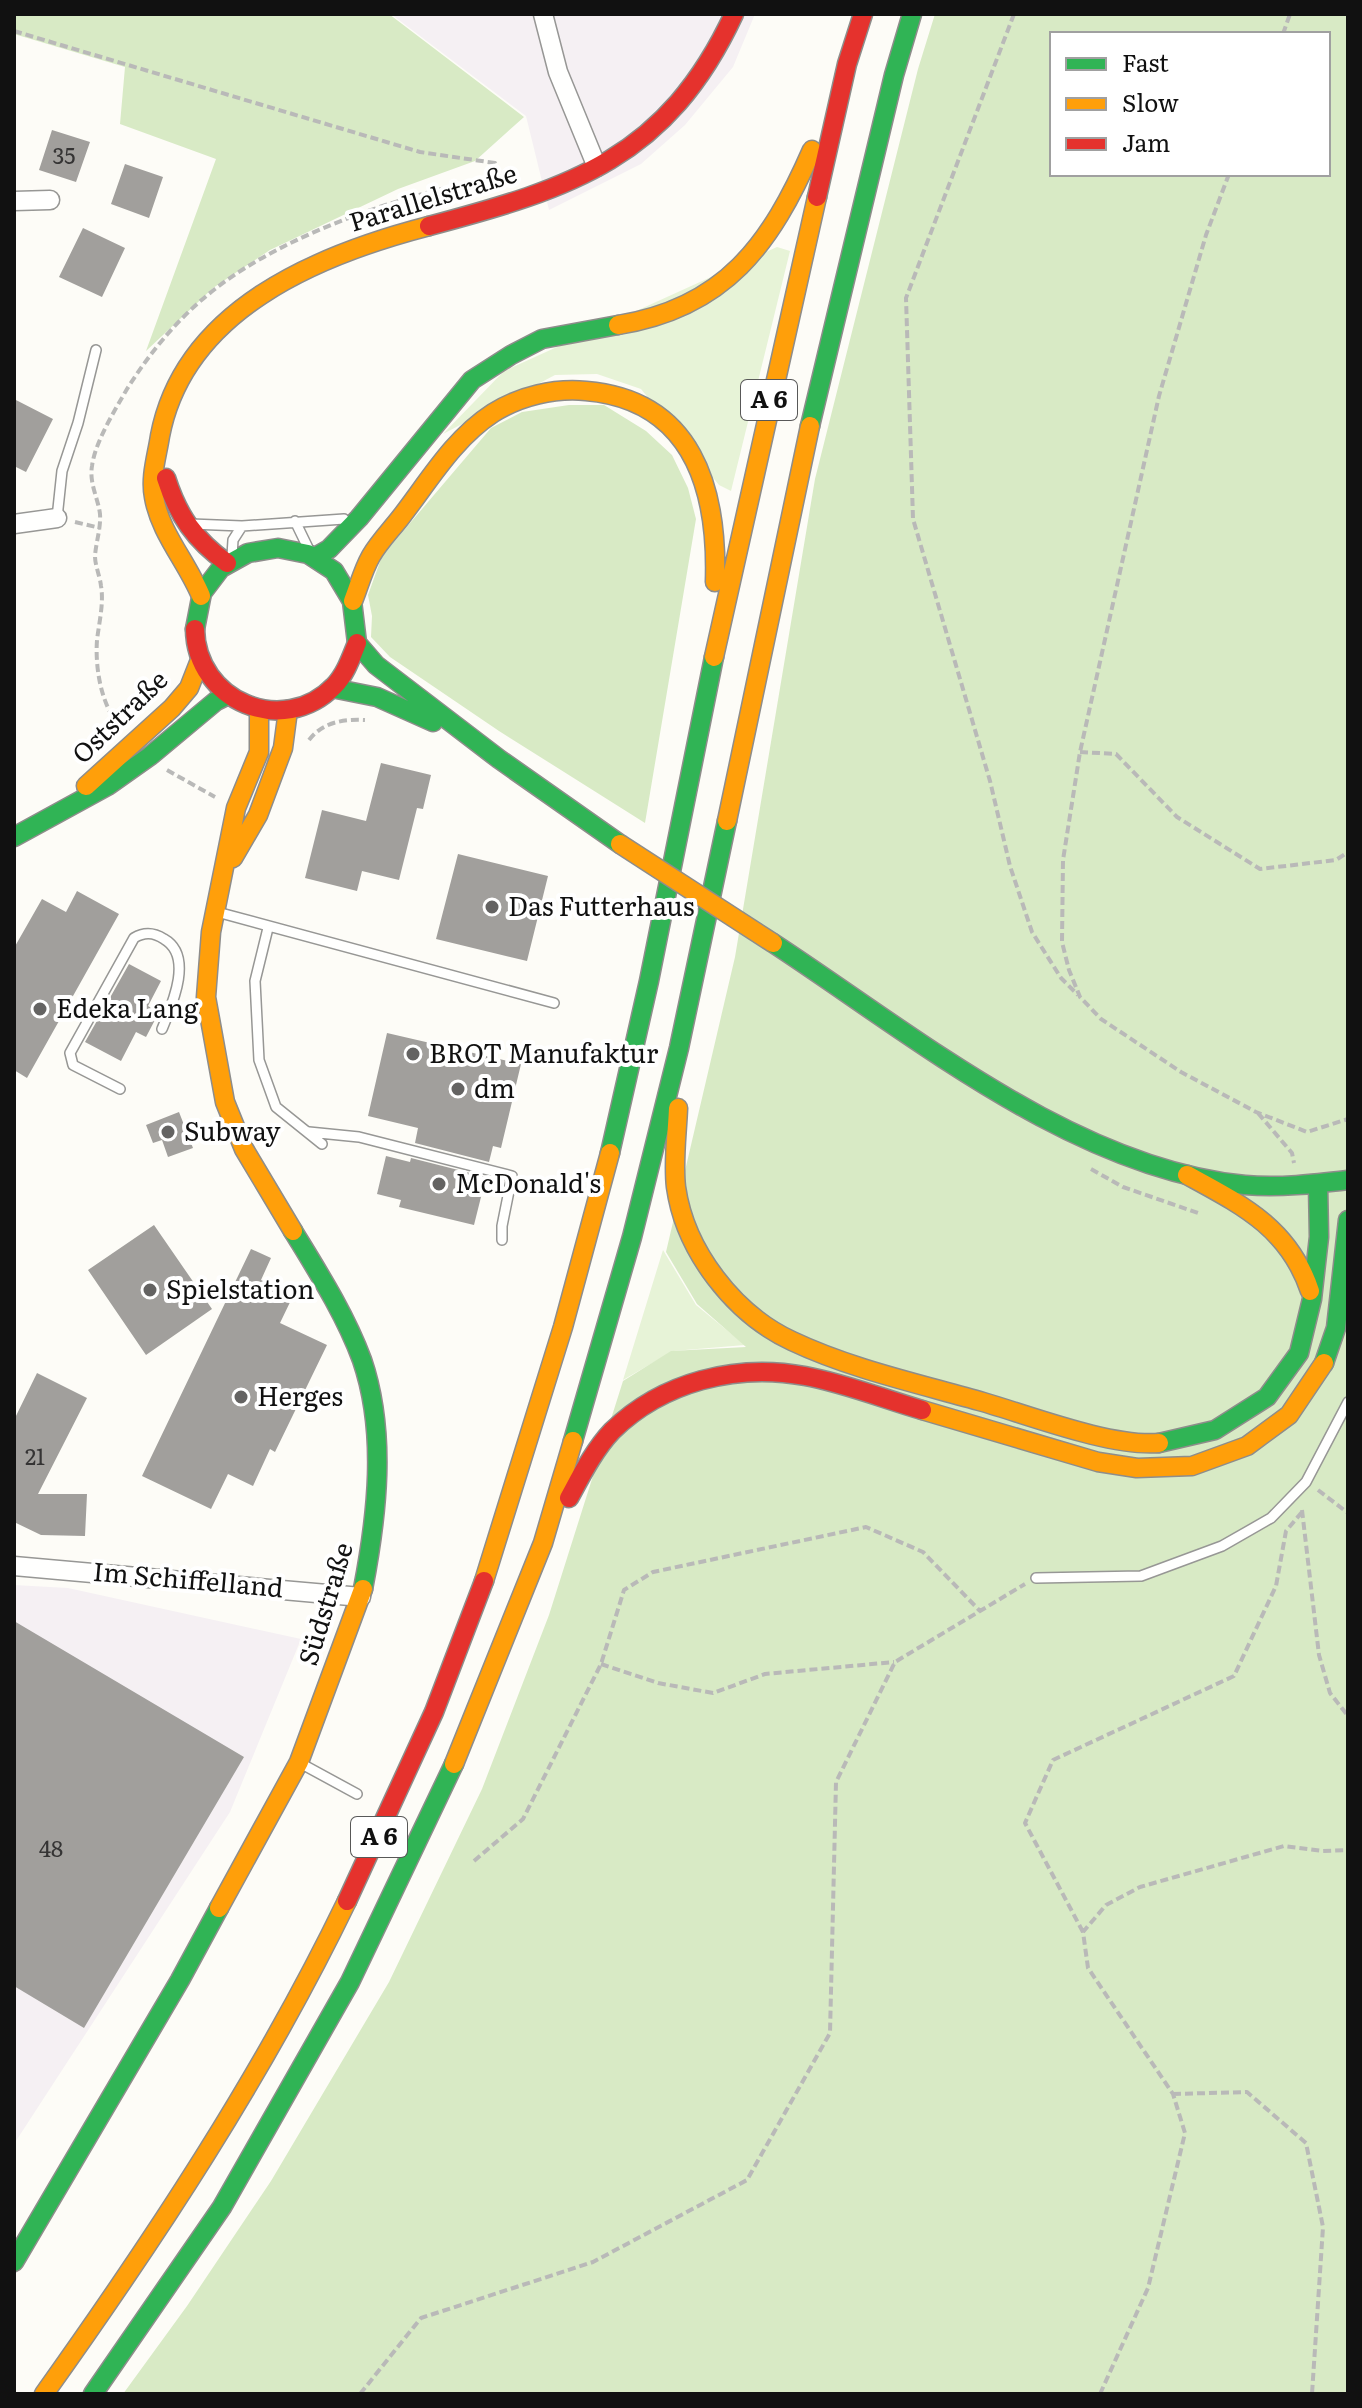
<svg xmlns="http://www.w3.org/2000/svg" width="1362" height="2408" font-family="Literata,serif">
	<rect width="100%" height="100%" fill="#fdfcf7"/>
	<path fill="#f5f0f3" d="M391,14H755L733,67L685,125L641,164L549,210L526,116Z
		M14,1585L68,1588L301,1639L230,1812L14,2144Z"/>
	<path fill="#e7f3d7" d="M777,247L790,251L731,491L719,485L641,389L597,374L555,375L443,434L504,371Z
		M663,1250L696,1305L745,1345L673,1351L623,1380Z"/>
	<path fill="#d8eac5" fill-rule="evenodd" d="M14,14H389L524,117L475,161L398,189L270,250L213,288L146,351L216,159L120,124L125,67L14,34Z
		M935,14H1348V2394H123L187,2306L271,2181L389,1982L482,1789L549,1615L623,1381L671,1351L746,1347L697,1304L666,1252L735,957L815,479L918,69ZM1052,34H1328V174H1052Z
		M569,405H604L646,431L672,455L688,488L696,519L645,823L499,731L390,657L371,637L372,616L368,595L382,556L491,428L522,412Z"/>
	<path fill="#a19f9c" d="M52,130L90,142L76,182L39,170Z
		M125,164L163,177L149,218L111,204Z
		M83,228L125,248L102,297L59,277Z
		M14,399L53,419L26,472L14,466Z
		M381,763L431,775L423,809L417,808L399,880L362,871L357,891L305,878L322,810L366,821Z
		M458,854L548,876L527,961L436,939Z
		M77,891L119,914L27,1078L14,1070V948L42,899L66,912Z
		M129,964L161,981L148,1006L153,1009L150,1014L156,1018L146,1037L136,1032L121,1061L85,1042Z
		M387,1033L521,1064L501,1148L493,1146L489,1162L415,1143L418,1128L368,1116Z
		M179,1112L193,1148L168,1157L162,1140L153,1143L146,1125Z
		M386,1156L410,1162L411,1158L486,1177L474,1225L399,1207L401,1200L377,1194Z
		M154,1225L212,1309L146,1355L88,1270Z
		M251,1249L271,1258L261,1280L293,1296L280,1323L327,1345L275,1452L270,1449L253,1486L228,1474L211,1509L142,1476Z
		M37,1373L87,1398L38,1494H87L85,1536L41,1535L14,1522V1420Z
		M14,1621L244,1757L84,2028L14,1986Z"/>
	<g fill="none" stroke-linecap="round" stroke-linejoin="round">
		<defs>
			<path id="lane" d="M57,518L62,471L78,423L96,350
				M295,521L310,552
				M191,524L242,526L344,519
				M232,556L233,540L242,526
				M217,912L554,1003
				M268,928L255,981L259,1060L276,1107L322,1144
				M120,1089L73,1065L70,1053L134,938C144,932 153,932 164,939C194,956 172,1005 162,1029
				M309,1132L359,1137L512,1176L502,1226V1240
				M1036,1578L1141,1576L1222,1546L1271,1518L1306,1482L1348,1402
				M300,1763L357,1794"/>
			<path id="street" d="M543,14L558,72L597,167
				M14,201L50,200
				M14,524L57,518
				M14,1566L361,1597"/>
			<path id="fast" d="M810,426L894,75L912,14
				M315,557L329,549L359,518L472,380L511,355L542,339L618,325
				M195,629L202,593L221,568L248,553L278,548L308,554L334,571L352,601L357,643L376,665L499,759L620,844
				M332,688L377,697L433,722
				M14,837L109,785L150,756L216,701L228,695
				M773,943C912,1034 1075,1169 1245,1185C1279,1188 1314,1184 1348,1180
				M610,1153L649,981L714,657
				M293,1231C318,1272 345,1314 362,1360C387,1433 377,1516 363,1589
				M1324,1363L1336,1328L1348,1220
				M573,1441L632,1237L679,1048L727,821
				M1159,1443L1215,1430L1267,1397L1299,1353L1312,1299L1319,1237L1318,1184
				M14,2262L180,1980L219,1908
				M93,2394L222,2207L350,1982L454,1764"/>
			<path id="slow" d="M618,325C725,308 771,244 812,150
				M201,596C187,562 160,533 154,497C150,477 157,456 160,436C184,310 317,255 429,226
				M353,601C359,586 363,570 371,556C379,542 391,530 401,517C429,481 453,439 493,413C520,396 554,388 586,391C693,400 718,489 715,582
				M714,657L817,197
				M259,709V752L236,808L211,932L206,997L225,1102L244,1149L293,1231
				M86,786L172,708L189,688L200,660
				M727,821L810,426
				M233,858L258,815L283,748L288,710
				M678,1108C677,1133 673,1162 676,1187C685,1251 734,1314 792,1341C851,1369 920,1384 983,1402C1031,1416 1111,1447 1159,1443
				M1187,1175C1242,1205 1289,1228 1310,1291
				M922,1410L1098,1462L1137,1468L1192,1466L1247,1446L1289,1415L1324,1363
				M484,1581L563,1327L610,1153
				M454,1764L543,1543L573,1441
				M219,1908L299,1762L363,1589
				M44,2394C156,2237 263,2075 347,1901"/>
			<path id="jam" d="M817,197L847,64L863,14
				M429,226C572,188 667,158 734,14
				M166,478C178,516 195,540 227,563
				M195,629C196,701 283,738 334,686C345,675 351,658 357,643
				M569,1498C581,1476 594,1450 612,1431C662,1382 736,1363 805,1376C844,1383 884,1399 922,1410
				M347,1901L434,1712L484,1581"/>
		</defs>
		<use href="#lane" stroke="#979795" stroke-width="12"/>
		<use href="#street" stroke="#979795" stroke-width="21"/>
		<use href="#fast" stroke="#8e8d8b" stroke-width="21"/>
		<use href="#slow" stroke="#8e8d8b" stroke-width="21"/>
		<use href="#jam" stroke="#8e8d8b" stroke-width="21"/>
		<path stroke="#b9b9b8" stroke-width="4" stroke-dasharray="8 4" stroke-linecap="butt" d="M1014,14L906,298L913,519L990,781L1010,866L1032,932L1061,978L1078,995
			M14,31L420,152L495,163L501,176
			M1283,34L1290,14
			M1229,174L1206,235L1159,396L1080,752L1063,860L1062,942L1069,970L1080,997L1101,1019L1181,1072L1256,1112L1307,1132L1348,1119
			M75,522L100,528
			M120,727C101,705 95,668 97,640C99,623 104,603 101,586C100,576 95,566 95,556C96,542 101,528 100,514C98,498 89,483 92,466C95,442 115,410 127,389C151,351 179,317 215,289C290,230 425,186 519,174
			M309,740C323,722 343,719 365,720
			M1080,752L1116,754L1177,817L1260,869L1336,860L1348,852
			M167,770L215,797
			M1258,1113L1292,1153L1294,1163
			M1091,1169L1123,1187L1198,1213
			M1318,1490L1348,1513
			M1302,1510L1319,1655L1330,1693L1348,1716
			M601,1664L658,1683L713,1693L765,1674L894,1662
			M474,1861L523,1819L601,1664L624,1590L653,1572L866,1527L923,1552L980,1611
			M1083,1932L1025,1823L1053,1760L1234,1676L1276,1586L1286,1531L1302,1512
			M1173,2094L1247,2092L1306,2143L1323,2227L1312,2394
			M360,2394L421,2318L593,2262L747,2180L830,2033L836,1782L895,1662L1025,1584
			M1100,2394L1148,2288L1185,2133L1173,2094L1088,1968L1083,1932L1106,1905L1140,1887L1284,1846L1323,1851L1348,1850"/>
		<use href="#lane" stroke="#fffffe" stroke-width="9"/>
		<use href="#street" stroke="#fffffe" stroke-width="18"/>
		<use href="#fast" stroke="#30b455" stroke-width="18"/>
		<use href="#slow" stroke="#ff9f0a" stroke-width="18"/>
		<use href="#jam" stroke="#e5322d" stroke-width="18"/>
		<defs>
			<path id="slow-bridge" d="M620,844L773,943"/>
		</defs>
		<use href="#slow-bridge" stroke="#8e8d8b" stroke-width="21" stroke-linecap="butt"/>
		<use href="#slow-bridge" stroke="#ff9f0a" stroke-width="18"/>
	</g>
	<g fill="#646362" stroke="#fff" stroke-width="3">
		<circle cx="492" cy="907" r="8"/>
		<circle cx="40" cy="1009" r="8"/>
		<circle cx="413" cy="1054" r="8"/>
		<circle cx="458" cy="1089" r="8"/>
		<circle cx="168" cy="1132" r="8"/>
		<circle cx="439" cy="1184" r="8"/>
		<circle cx="150" cy="1290" r="8"/>
		<circle cx="241" cy="1397" r="8"/>
	</g>
	<g text-anchor="middle" stroke-width="8" stroke-linejoin="round" paint-order="stroke">
		<g font-size="22" fill="#353434">
			<text x="64" y="164">35</text>
			<text x="35" y="1465">21</text>
			<text x="51" y="1857">48</text>
		</g>
		<g fill="#fff" stroke="#585858" stroke-width="2">
			<rect x="741" y="380" width="56" height="40" rx="6"/>
			<rect x="351" y="1817" width="56" height="40" rx="6"/>
		</g>
		<g font-size="24" font-weight="bold" fill="#111">
			<text x="769" y="408">A 6</text>
			<text x="379" y="1845">A 6</text>
		</g>
		<g font-size="26" fill="#111" stroke="#fff">
			<text transform="translate(433 198) rotate(-17)" y="9">Parallelstraße</text>
			<text transform="translate(120 717) rotate(-44)" y="9">Oststraße</text>
			<text transform="translate(188 1580) rotate(5)" y="9">Im Schiffelland</text>
			<text transform="translate(326 1604) rotate(-73)" y="9">Südstraße</text>
		</g>
		<g font-size="26" fill="#111" stroke="#fff" text-anchor="start">
			<text x="508" y="916">Das Futterhaus</text>
			<text x="56" y="1018">Edeka Lang</text>
			<text x="429" y="1063">BROT Manufaktur</text>
			<text x="474" y="1098">dm</text>
			<text x="184" y="1141">Subway</text>
			<text x="455" y="1193">McDonald's</text>
			<text x="166" y="1299">Spielstation</text>
			<text x="257" y="1406">Herges</text>
		</g>
	</g>
	<rect width="1362" height="2408" fill="none" stroke="#111111" stroke-width="32"/>
	<rect x="1050" y="32" width="280" height="144" fill="#ffffff" stroke="#a0a0a0" stroke-width="2"/>
	<rect x="1066" y="58" width="40" height="12" fill="#30b455" stroke="#a0a0a0" stroke-width="2"/>
	<text x="1122" y="72" font-size="24" fill="#111111">Fast</text>
	<rect x="1066" y="98" width="40" height="12" fill="#ff9f0a" stroke="#a0a0a0" stroke-width="2"/>
	<text x="1122" y="112" font-size="24" fill="#111111">Slow</text>
	<rect x="1066" y="138" width="40" height="12" fill="#e5322d" stroke="#a0a0a0" stroke-width="2"/>
	<text x="1122" y="152" font-size="24" fill="#111111">Jam</text>
</svg>
